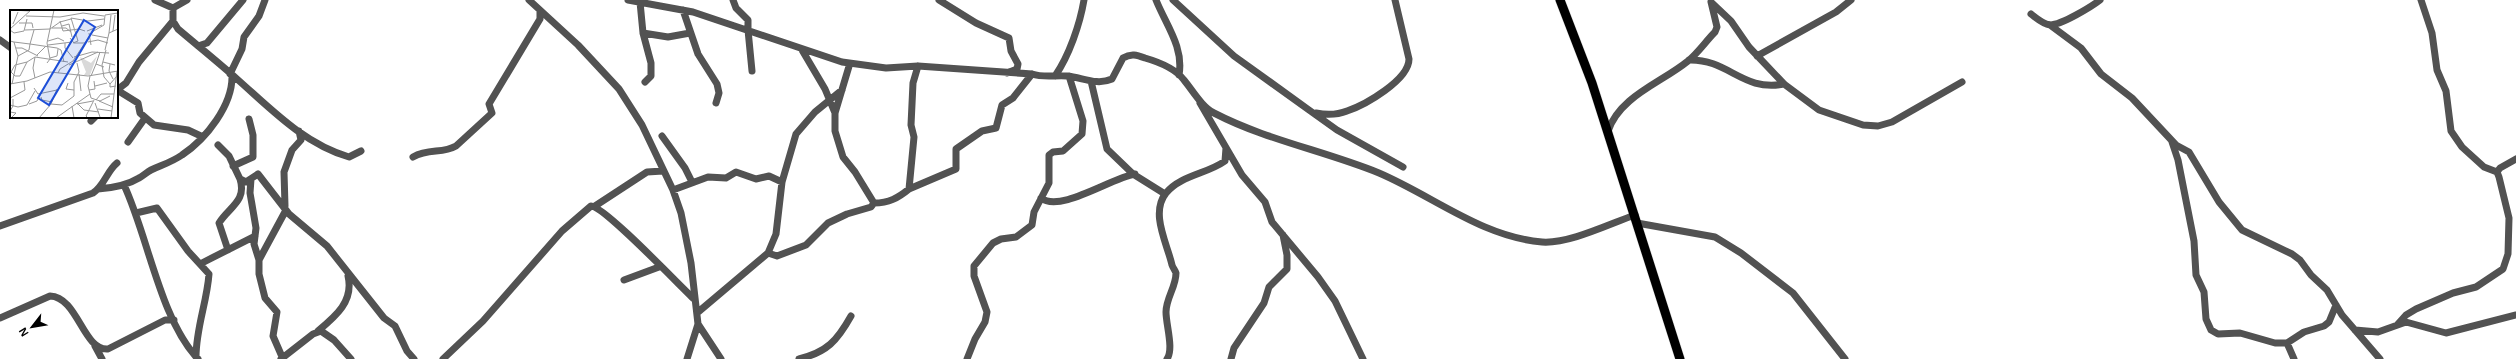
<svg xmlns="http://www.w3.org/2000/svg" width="2516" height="359" font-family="Helvetica,sans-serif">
	<rect width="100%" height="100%" fill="#fff"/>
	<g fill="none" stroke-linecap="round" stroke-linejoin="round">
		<defs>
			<path id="major" d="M1560,0L1592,83L1680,359"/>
		</defs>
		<use href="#major" stroke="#dbdbdb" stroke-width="10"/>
		<path stroke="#525252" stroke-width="7" d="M155,0L173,8L187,0
			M529,0L578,45L619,89L642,125L673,190L681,213L691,263L698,324L687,359
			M628,0L693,12L842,62L886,68L918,66L1032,74C1044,78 1055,75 1067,76C1082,77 1096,86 1112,79L1123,58C1131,53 1137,55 1145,58C1159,62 1175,68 1184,80C1193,91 1202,107 1214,113C1266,140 1325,151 1379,173C1433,196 1482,237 1542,242C1569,244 1609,224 1635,215
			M733,0L736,8L748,20V31
			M939,0L976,23L1009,38L1011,51L1018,64L1017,69L1007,73
			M1156,0C1166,25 1184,47 1179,75
			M1173,0L1234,56L1309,110L1337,130L1403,167
			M640,2L643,33L651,63V76L645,82
			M1712,3L1731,21L1749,47L1784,84L1819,110L1863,125L1878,126L1892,122L1962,82
			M173,8V21L178,29C198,46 218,62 237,79C271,109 304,144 349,157L361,151
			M683,10L698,54L717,84L719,93L716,103
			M2031,14C2036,18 2043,24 2050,25C2061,25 2091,7 2100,0
			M2050,25L2081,48L2101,74L2132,98L2176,145L2189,152L2219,202L2242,230L2292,254L2300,260L2311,275L2327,290L2342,315L2380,359
			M748,30L752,71
			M643,33L668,37L690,33
			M0,40L11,48
			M198,46L207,43L243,0
			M802,50L825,89L835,113
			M1757,56L1836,12L1851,0
			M1689,60C1729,59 1742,92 1784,84
			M850,63L835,113V131L843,157L855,172L874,203
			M230,74L242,49L244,37L259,16L265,0
			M1055,76C1069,56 1080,24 1084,0
			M1091,81L1107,149L1133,174L1165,194
			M117,90L138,103L140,113L154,125L188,130L203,137
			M117,90L126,83L139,62L173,21
			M1200,103L1242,175L1265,202L1272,222L1318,277L1335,301L1363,359
			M1316,113C1326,115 1337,115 1347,111C1365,105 1409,80 1409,59L1395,0
			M91,121L95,117
			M1608,131C1620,96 1661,83 1688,61C1698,53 1706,41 1715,32L1717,27L1711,2
			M662,136L685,168L692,182
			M128,142L145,118
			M2172,142L2178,160L2194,241L2196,275L2204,292L2206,319L2211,330L2218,334L2240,333L2275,343H2287L2304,332L2324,326L2329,322L2336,305
			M218,145L229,156L240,179L246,182L258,174L289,214L327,246L384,318L395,326L407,351L414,359
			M413,157C429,148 442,154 456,146L492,113L489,104L540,19V11
			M233,166L253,157V135L249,119
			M2497,172L2500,168L2516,159
			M251,179L250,193L256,228L254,244L259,260V274L265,298L277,312L273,336L283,359
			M124,185C148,236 160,319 198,359
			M98,189C112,188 126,186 139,178C143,176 147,172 151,170C162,165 172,162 182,155C206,139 233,105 232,75
			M909,189L956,169V149L982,131L996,128L1002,105L1013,98L1032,74
			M673,190L708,177L726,178L736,172L756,179L769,176L782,182
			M1041,198C1060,213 1111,178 1135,174
			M285,206L284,172L292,150L301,140L299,131
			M595,206L647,172L663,171
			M136,213L157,208L188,251L209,274C207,302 196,328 196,357
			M1637,223L1715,237L1741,253L1793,293L1845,359
			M0,226L93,193C104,186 107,171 117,163
			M228,250L219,223C229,207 247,201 240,179
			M768,253L777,256L806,245L828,223L847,214L871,207L874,203C889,203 898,198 909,189L914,137L911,125L913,83L918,66
			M259,260L286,210
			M200,264L255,236
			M624,280L659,267
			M697,313L768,253L776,234L782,182L796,134L815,112L842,90
			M0,318L50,296C78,297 83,351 108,349L165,320H174
			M698,324L721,359
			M2397,325L2406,315L2416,309L2453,293L2476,287L2503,269L2508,254L2509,218L2499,177L2497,172L2484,167L2462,147L2451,131L2446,91L2437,70L2432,33L2421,0
			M2355,330L2378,332L2406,322L2446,333L2516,315
			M318,331C336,316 354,301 348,276
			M2287,343L2294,359
			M95,346L102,359
			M281,359L313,334L321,331L334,340L351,359
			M443,359L483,321L562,231L591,206C604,206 679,285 694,299
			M799,359C827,352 837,341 851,316
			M967,359L975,339L985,322L987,312L974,276V266L993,243L1001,239L1016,237L1032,225L1034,212L1049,183V155L1053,152L1063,151L1082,134L1083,121L1069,76
			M1167,359C1174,349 1166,325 1166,312C1166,298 1176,287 1176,273C1175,270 1173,268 1172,265C1167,243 1150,213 1166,193C1181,175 1207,174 1225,161L1226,148
			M1231,359L1234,348L1264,303L1269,287L1287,269V255L1283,235"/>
		<use href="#major" stroke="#000" stroke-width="9"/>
	</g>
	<g transform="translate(10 10)">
		<rect width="108" height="108" fill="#fff"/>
		<path d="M87,46L80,65H74L76,62L70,47L81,53Z" fill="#d9d9d9"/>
		<path fill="none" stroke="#999" stroke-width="1" d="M2,0L20,1M16,6L50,7L73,3L94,6M61,8L78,11L94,9M61,8L68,31L63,33M50,11L53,21L69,19L75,21M9,13H22L23,18M3,14L8,2M52,16L59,14L62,27M42,18H56L61,22M0,19L21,0M0,20L4,23L14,21L17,9M15,20L40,19L50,12L61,9M77,21L92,15M103,21L105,5M79,23L81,35M99,23L101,5M82,25L98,28M60,28L64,33H75M0,31L4,32L8,46L2,74M38,31L48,28L54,31M4,32L20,34L24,20M78,32L88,30L98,33M55,33V38L63,48M20,34L47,38L51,40L54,52M38,35L62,32M6,38H12L28,46M95,40L99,23L108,19M96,40L92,55L94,67L100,74M90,42L86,54L94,57M27,45L36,36M8,46L19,40L20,34M64,47L82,42L99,43M40,48L47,46L48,39M93,52L105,55M37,53L40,49L37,33L44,0M100,54L99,61L103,69M59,55L88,42M48,63L50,59L63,51L82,22L94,15L95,5L108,3M69,64L71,81M5,66H10L17,52L25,47M5,66L1,62L5,55L17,52M80,66L78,76L81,88L90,91L100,86M81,66L86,54M25,68L23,58L25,47L58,52M58,73L56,79L64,80M0,74L17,71L40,62L78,66L108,61M85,76L97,73M106,76L100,77V74L107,66M24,78L28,84L47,80M79,80L85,79L84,71M31,87L32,90L42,92M0,88L15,80L14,72M86,90L91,84H104M89,91L103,97M67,93L74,100L89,102M85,93L90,107M19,94L27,91L31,83M41,94L52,95L64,86V72L69,62L67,53M67,94L83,91M0,95L8,97L17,95L25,81M62,96L64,108M88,99L102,101M0,101L3,96V89M0,102L6,103L1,108M29,108L41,94L47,79M46,108L80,84M78,108L76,106L84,90M101,108L107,61"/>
		<path fill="#1d4ed8" fill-opacity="0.15" stroke="#1d4ed8" stroke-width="2" d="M74,10L85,17L39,95L28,88Z"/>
		<rect width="108" height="108" fill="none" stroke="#000" stroke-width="2"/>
	</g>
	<g transform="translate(32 327) rotate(239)" stroke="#ffffff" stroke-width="3" paint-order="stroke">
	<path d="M0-3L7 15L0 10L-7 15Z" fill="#000000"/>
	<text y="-6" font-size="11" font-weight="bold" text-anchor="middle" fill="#000000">N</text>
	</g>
</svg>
